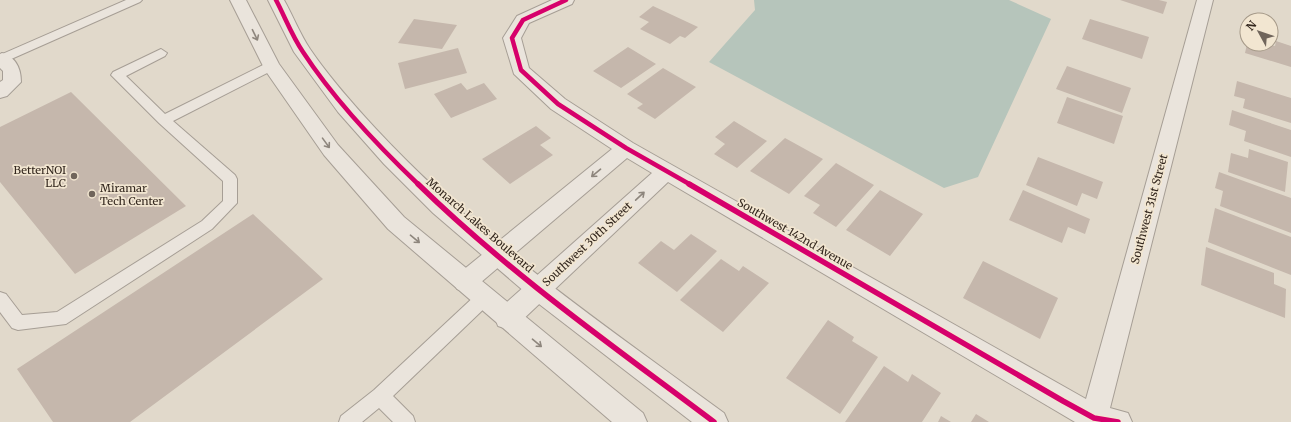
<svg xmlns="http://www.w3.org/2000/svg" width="1291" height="422" font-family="Merriweather,serif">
	<rect width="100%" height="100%" fill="#e1d9cb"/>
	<path fill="#b6c5bb" d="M754,0H1009L1051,19L978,177L944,188L709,62L755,10Z"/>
	<path fill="#c5b7ac" d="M1120,0H1159L1167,2L1163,14Z
		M653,6L698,27L685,38L680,36L670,44L640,29L649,22L639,17Z
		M414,19L457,25L442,49L398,43Z
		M1090,19L1149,37L1142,59L1082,39Z
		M1276,41L1291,46V67L1245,53L1247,44H1268L1275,46Z
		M628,47L656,64L621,88L593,71Z
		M458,48L467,73L405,89L398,63Z
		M1067,66L1131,88L1122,113L1056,89Z
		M663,68L696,87L655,119L637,108L643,104L627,94Z
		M1237,81L1291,98V123L1243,108L1245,99L1234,96Z
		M461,83L467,90L484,83L497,99L451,118L434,94Z
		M71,92L186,206L75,274L0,182V127Z
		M1067,97L1123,116L1114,144L1057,123Z
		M1232,110L1291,130V157L1244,141L1246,131L1229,125Z
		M734,121L767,141L737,168L714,154L725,144L715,137Z
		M536,126L551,138L540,145L553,155L510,184L482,159Z
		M785,138L823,159L789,194L750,171Z
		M1249,149L1288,162L1285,192L1228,172L1231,153L1248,158Z
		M1038,157L1103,182L1097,199L1082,193L1077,206L1026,185Z
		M836,163L874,185L836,227L813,213L820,205L804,196Z
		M1219,172L1291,198V233L1220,206L1223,191L1215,188Z
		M880,190L923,214L890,256L846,230Z
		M1023,190L1090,219L1085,234L1068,227L1062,243L1009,220Z
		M1215,208L1291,237V275L1208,242Z
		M253,214L323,279L130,422H53L17,369Z
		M691,234L717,251L677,292L638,263L661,241L674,250Z
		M1206,247L1274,273V284L1286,289L1285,318L1201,285Z
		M721,259L739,271L743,266L769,283L723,332L680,300Z
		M983,261L1058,298L1040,339L963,298Z
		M828,320L854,337L852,341L878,357L840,414L786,378Z
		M884,366L908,382L912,374L941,393L922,422H845Z
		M976,414L989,422H971Z
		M941,416L951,422H938Z"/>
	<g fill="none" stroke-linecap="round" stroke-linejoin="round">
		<defs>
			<path id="service" d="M126,0H142L140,2L0,64V55Z
				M161,49L167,53L165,56L126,76L165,114L267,63H275L277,66L275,69L173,121L235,175L237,179V203L212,229L66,324L18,330L12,328L0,312V292L6,294L22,315L57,312L202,221L223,201V181L159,123L111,75L113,72Z
				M484,291L490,293L492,298L490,303L393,396L413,416L415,422H393L379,408L362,422H339L341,416L374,390L478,293Z"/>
			<path id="minor" d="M552,0H574L572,4L529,23L521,38L529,68L565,99L633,143L1086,399L1197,0H1213L1110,408L1128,413L1132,422H1075L668,182L516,326L507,329L498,326L495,318L498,310L652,173L627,158L473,289L465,292L457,289L453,282L457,275L612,149L551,109L514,74L503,38L517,16Z
				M2,53C16,57 21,69 21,82L7,96L0,98V82L3,80V71L0,68V54Z"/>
			<path id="tertiary" d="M230,0H246L279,64L338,145L404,217L643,413L647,422H612L388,229L324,155L265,70Z
				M268,0H284C293,16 300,34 310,49C329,77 353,104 376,129C478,239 603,324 724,413L728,422H692L539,304L433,213L384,164L338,112L294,52Z"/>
		</defs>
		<use href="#service" stroke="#a69e95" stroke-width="2"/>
		<use href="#minor" stroke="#a69e95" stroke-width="2"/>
		<use href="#tertiary" stroke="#a69e95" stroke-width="2"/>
		<use href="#service" fill="#eae4dc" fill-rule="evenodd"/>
		<use href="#minor" fill="#eae4dc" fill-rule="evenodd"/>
		<use href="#tertiary" fill="#eae4dc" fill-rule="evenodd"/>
		<defs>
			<path id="cycleway-far1" d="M276,0C285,17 292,36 303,52C335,101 377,145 419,185
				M566,0L523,20L512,38L521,70L558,104L626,148L691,185"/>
			<path id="cycleway" d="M418,184C509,273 613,346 714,422
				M689,184L1063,401L1094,418L1118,422"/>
		</defs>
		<use href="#cycleway-far1" stroke="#f2e6d1" stroke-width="6"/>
		<use href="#cycleway" stroke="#f2e6d1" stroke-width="8"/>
		<use href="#cycleway-far1" stroke="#d6006c" stroke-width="4.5"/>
		<use href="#cycleway" stroke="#d6006c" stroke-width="5.5"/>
	</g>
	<defs><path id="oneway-shaft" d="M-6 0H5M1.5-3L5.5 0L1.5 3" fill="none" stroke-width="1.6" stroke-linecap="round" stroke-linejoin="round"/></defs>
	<g stroke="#8e867d">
		<use href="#oneway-shaft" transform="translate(255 35) rotate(64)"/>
		<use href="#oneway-shaft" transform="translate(326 143) rotate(54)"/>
		<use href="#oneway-shaft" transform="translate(596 173) rotate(140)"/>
		<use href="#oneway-shaft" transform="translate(640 196) rotate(-43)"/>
		<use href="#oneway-shaft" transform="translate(415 239) rotate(40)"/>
		<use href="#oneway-shaft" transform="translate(537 343) rotate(40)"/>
	</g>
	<g fill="#70655b" stroke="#f2e6d1" stroke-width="1.5">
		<circle cx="74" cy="176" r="4"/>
		<circle cx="92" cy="194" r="4"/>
	</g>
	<g text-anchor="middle" stroke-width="3.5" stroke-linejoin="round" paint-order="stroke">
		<g font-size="11" fill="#33271e" stroke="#f2e6d1" text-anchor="end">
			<text x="66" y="174">BetterNOI<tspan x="66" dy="13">LLC</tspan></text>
			<text x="100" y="192" text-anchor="start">Miramar<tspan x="100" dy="13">Tech Center</tspan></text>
		</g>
		<g font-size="11" fill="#33271e" stroke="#f2e6d1">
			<text transform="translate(1149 209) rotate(-75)" y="4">Southwest 31st Street</text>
			<text transform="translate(480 225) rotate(41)" y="4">Monarch Lakes Boulevard</text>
			<text transform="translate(795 234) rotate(30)" y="4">Southwest 142nd Avenue</text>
			<text transform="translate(587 244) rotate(-43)" y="4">Southwest 30th Street</text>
		</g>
	</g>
	<g transform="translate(1259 32) rotate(310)"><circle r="19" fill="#f2e6d1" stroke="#a69a89"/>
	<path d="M0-3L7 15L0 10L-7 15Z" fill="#70655b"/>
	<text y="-6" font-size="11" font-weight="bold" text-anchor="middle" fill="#33271e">N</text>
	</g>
</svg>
